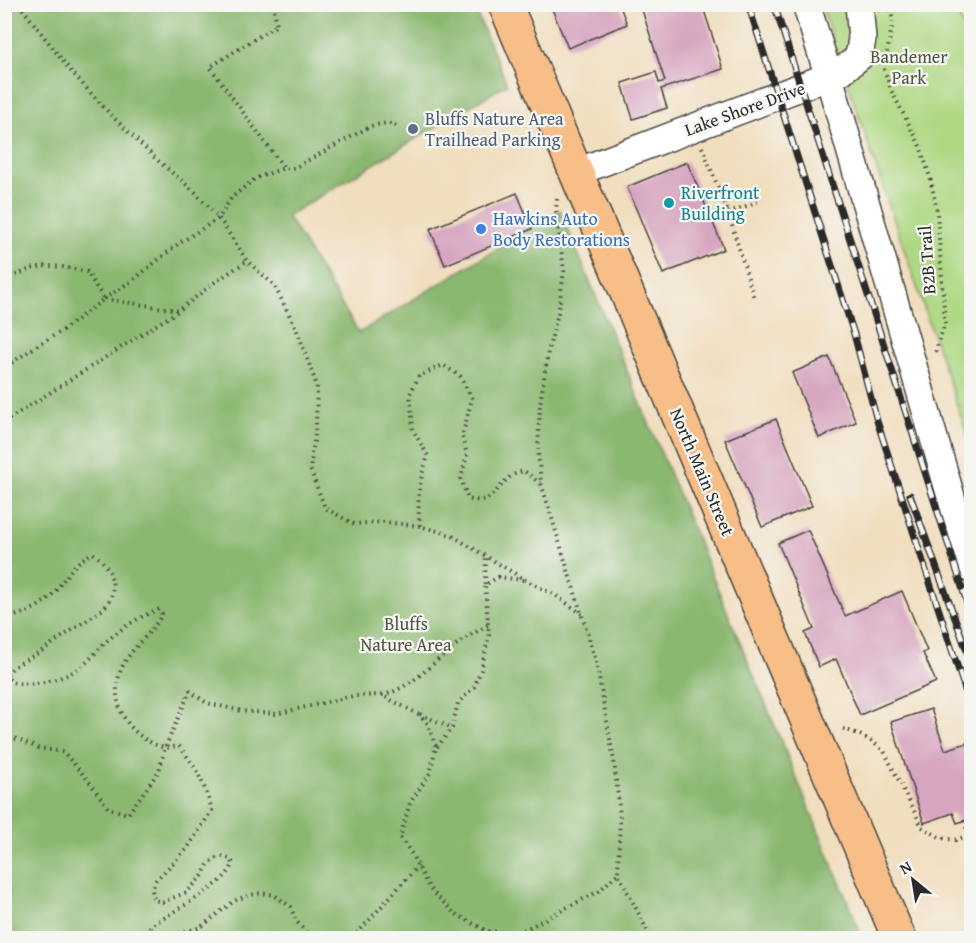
<svg xmlns="http://www.w3.org/2000/svg" width="976" height="943" font-family="'Gentium Book Plus',serif">
	<rect width="100%" height="100%" fill="#f6f6f2"/>
	<filter id="ink" filterUnits="userSpaceOnUse"><feTurbulence type="fractalNoise" baseFrequency=".0167" numOctaves="2"/><feDisplacementMap in="SourceGraphic" scale="12" xChannelSelector="R" yChannelSelector="G"/><feConvolveMatrix kernelMatrix="1 2 1 2 8 2 1 2 1" color-interpolation-filters="sRGB"/></filter>
	<filter id="wash" filterUnits="userSpaceOnUse"><feTurbulence type="fractalNoise" baseFrequency=".008" numOctaves="4" result="noise"/><feDisplacementMap in="SourceGraphic" scale="24" xChannelSelector="R" yChannelSelector="G"/><feGaussianBlur stdDeviation="1.35" result="paint"/><feColorMatrix in="noise" values="0 0 0 0 0 0 0 0 0 0 0 0 0 0 0 0 0 1.4 0 .05"/><feComposite in="paint" operator="in"/></filter>
	<g filter="url(#wash)">
		<rect width="100%" height="100%" fill="#f1debf"/>
		<path fill="#afd883" stroke="#6d8257" stroke-width="1.5" d="M821,5H954L971,45V446Z"/>
		<path fill="#8bb871" stroke="#5b724e" stroke-width="1.5" d="M5,5H473L507,84L287,216L359,333L560,210L863,938H5Z"/>
		<g id="blocks">
			<path fill="#d7a5c0" d="M550,4H619L627,24L568,48Z
				M640,4H702L723,69L661,89L667,108L633,119L622,83L656,72L659,83L665,81Z
				M687,162L724,249L663,274L627,187Z
				M517,193L532,229L445,265L430,229Z
				M829,357L856,422L819,438L792,373Z
				M776,419L812,506L762,527L725,440Z
				M808,530L845,616L902,591L927,651L923,653L936,682L860,715L836,659L819,667L805,633L814,629L778,543Z
				M931,709L945,750L967,743L972,757V796L967,798L972,818L957,823L953,813L924,823L891,722Z"/>
		</g>
	</g>
	<g filter="url(#ink)">
		<use href="#blocks" fill-opacity="0" stroke="#494641" stroke-width="1.5"/>
		<g fill="none" stroke-linecap="round" stroke-linejoin="round">
			<defs>
				<path id="minor" d="M806,4L829,77L972,569
					M577,172L840,72L859,57L862,39L859,4"/>
				<path id="major" d="M505,4L899,938"/>
			</defs>
			<use href="#minor" stroke="#494641" stroke-width="30"/>
			<use href="#major" stroke="#494641" stroke-width="36"/>
			<path stroke="#494641" stroke-width="4" stroke-dasharray="1.5 4.5" stroke-linecap="butt" d="M19,4L69,69L110,114L156,159L195,192L219,218L247,261L274,285L296,328L317,386L316,426L310,469L325,508L354,524L383,522L420,526L451,535L527,581L555,595L582,614
				M273,4L277,25L210,67L284,168
				M889,4L893,21L884,69L891,90L920,146L930,177L937,211L945,323L935,353
				M702,147L728,212L754,298
				M557,199L556,210L564,271L558,313L548,352L540,404L538,452L541,483L596,661L614,761L620,815L618,873L651,938
				M711,218L758,202
				M4,278C15,277 22,272 31,269C50,263 69,268 87,272L104,299L62,331L38,345L4,368
				M104,299L133,280L178,244L219,218L231,198L256,178L284,168H294L371,126L387,123L397,126
				M105,299L177,310
				M4,422L178,311L215,282L247,261
				M420,526C417,497 418,484 428,456L413,430L410,394L419,376L443,365L460,376L472,398L462,437L467,454L461,479L468,499C493,505 494,490 511,476C514,474 520,472 524,471L540,483
				M485,584L486,557
				M4,618C25,615 44,606 57,589C70,572 73,563 93,553C112,567 121,591 103,609L40,652L13,667L7,675L11,682C33,687 64,680 82,666C91,659 99,648 108,640C123,627 141,616 159,609L162,614C152,635 129,648 121,670C107,705 131,739 165,748L190,691L207,703L242,711L276,714L353,696L381,695L418,714L428,724L436,747L430,773L410,803L400,837L411,853L430,889L454,913L487,931L518,933L599,891L618,873
				M382,695C411,689 433,662 456,645C466,637 478,631 488,625
				M420,714L452,728
				M843,729C859,733 871,740 884,751L922,827L941,838L955,840L972,834
				M4,734L38,748L63,752L88,780L108,808L128,814L159,771L165,748L179,746C197,768 204,783 212,810L187,849L156,880L152,890L154,900L163,902L187,892L202,876L209,863L221,856L230,859L233,863C228,886 170,911 150,927V936L160,938
				M437,747L452,728L458,703L474,687L481,670L489,635L485,585L498,577L524,580
				M964,821L969,835
				M162,938L201,927L234,901L249,895L262,893L274,895L291,907L296,921L306,932L319,938
				M353,938L418,866"/>
			<use href="#minor" stroke="#fff" stroke-width="27"/>
			<use href="#major" stroke="#f7be88" stroke-width="33"/>
			<defs>
				<path id="rail" d="M748,4L854,334L877,421L972,711
					M774,4L972,618
					M910,495L972,665"/>
			</defs>
			<use href="#rail" stroke="#2b2b2b" stroke-width="7"/>
			<use href="#rail" stroke="#f6f6f2" stroke-width="4.5" stroke-dasharray="14" stroke-linecap="butt"/>
		</g>
	</g>
	<circle fill="#5c6f8a" stroke="#f6f6f2" stroke-width="2" cx="413" cy="129" r="6"/>
	<circle fill="#0f9aa8" stroke="#f6f6f2" stroke-width="2" cx="669" cy="203" r="6"/>
	<circle fill="#3f7fe0" stroke="#f6f6f2" stroke-width="2" cx="481" cy="229" r="6"/>
	<g text-anchor="middle" stroke-width="4.5" stroke-linejoin="round" paint-order="stroke">
		<g font-size="18" fill="#4c5641" stroke="#f6f6f2">
			<text x="909" y="63">Bandemer<tspan x="909" dy="21">Park</tspan></text>
			<text x="406" y="630">Bluffs<tspan x="406" dy="21">Nature Area</tspan></text>
		</g>
		<g font-size="18" fill="#2b2b2b" stroke="#f6f6f2">
			<text transform="translate(745 109) rotate(-20)" y="6">Lake Shore Drive</text>
			<text transform="translate(927 260) rotate(-94)" y="6">B2B Trail</text>
			<text transform="translate(702 472) rotate(67)" y="6">North Main Street</text>
		</g>
		<g font-size="18" fill="#4e5e75" stroke="#f6f6f2" text-anchor="start">
			<text x="425" y="125">Bluffs Nature Area<tspan x="425" dy="21">Trailhead Parking</tspan></text>
		</g>
		<g font-size="18" fill="#0d838f" stroke="#f6f6f2" text-anchor="start">
			<text x="681" y="199">Riverfront<tspan x="681" dy="21">Building</tspan></text>
		</g>
		<g font-size="18" fill="#366cbe" stroke="#f6f6f2" text-anchor="start">
			<text x="493" y="225">Hawkins Auto<tspan x="493" dy="21">Body Restorations</tspan></text>
		</g>
	</g>
	<rect width="976" height="943" fill="none" stroke="#f6f6f2" stroke-width="24"/>
	<g transform="translate(913 880) rotate(330)" stroke="#f6f6f2" stroke-width="4.5" paint-order="stroke">
	<path d="M0-4.5L10 22L0 15L-10 22Z" fill="#2b2b2b"/>
	<text y="-9" font-size="16" font-weight="bold" text-anchor="middle" fill="#2b2b2b">N</text>
	</g>
</svg>
